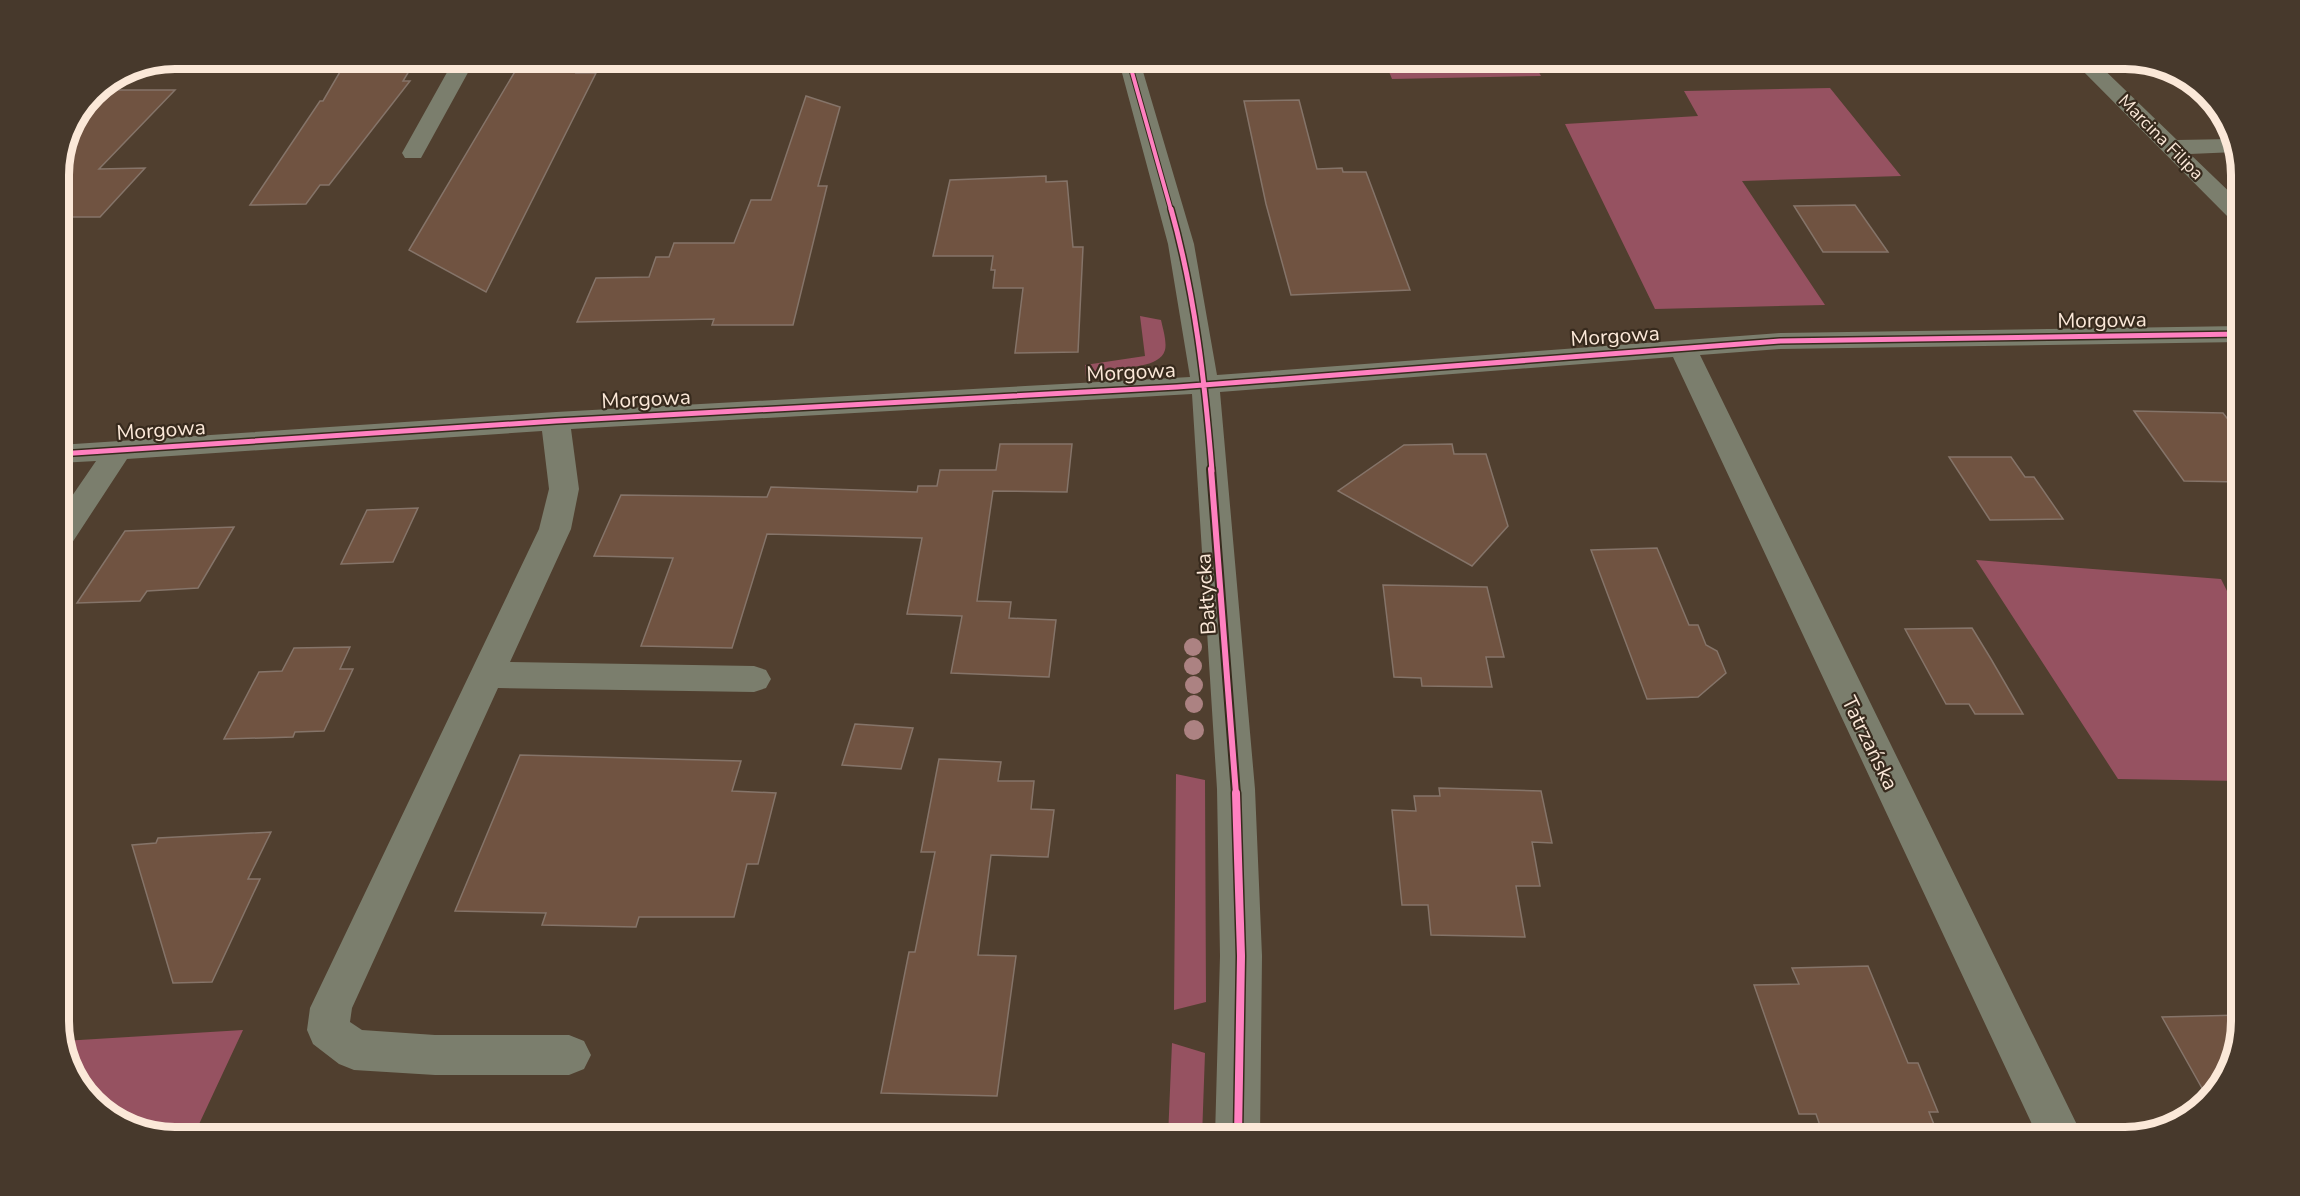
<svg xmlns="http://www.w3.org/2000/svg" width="2300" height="1196" font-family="'Nunito Sans',sans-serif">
	<rect width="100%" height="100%" fill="#503f2f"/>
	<path fill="#965261" d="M1384,59H1532L1541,76L1392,79Z
		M1830,88L1901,176L1742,181L1825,305L1655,309L1565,124L1698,116L1684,91Z
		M1140,316L1161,320C1163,329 1167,342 1165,350C1160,368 1125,367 1111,369L1112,376L1086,378L1085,365L1145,356Z
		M1976,560L2221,579L2241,619V781L2118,779Z
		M1176,774L1205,780L1206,1002L1174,1010Z
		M243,1030L193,1137H175L123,1125L78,1086L63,1041Z
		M1172,1043L1205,1053L1202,1137H1168Z"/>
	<path fill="#705341" stroke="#857469" stroke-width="1.5" d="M348,58H417L403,81H410L329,185H320L306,204L250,205L320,101H323Z
		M523,58H583L576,73H596L486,292L409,250Z
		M108,90H175L99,169L145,168L100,217H59V168L67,130L88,99L96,92Z
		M806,96L840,107L818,186H827L793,325H712L714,319L577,322L596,278L649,277L656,257H669L674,243H734L751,200H771Z
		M1299,100L1317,169L1342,168L1343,172H1366L1410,290L1291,295L1266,204L1244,101Z
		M1046,176V182L1067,181L1073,247H1083L1078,352L1015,353L1023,288H993L995,270H991L993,256H933L950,180Z
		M1855,205L1888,252H1823L1794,206Z
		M2134,411L2223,413L2241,436V482L2184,481Z
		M1000,444H1072L1067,492L993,491L977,601L1011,602L1009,618L1056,620L1049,677L951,673L962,616L907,614L922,538L767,534L732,648L641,646L673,558L594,556L621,495L767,497L771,487L917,492L918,486H937L940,470H996Z
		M1452,444L1454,454H1486L1508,526L1472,566L1338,491L1404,445Z
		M1949,457H2011L2025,477H2034L2063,519L1990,520Z
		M418,508L393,562L341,564L367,510Z
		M234,527L198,588L147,591L140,601L77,603L125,531Z
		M1657,548L1689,625H1698L1706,645L1717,651L1726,673L1698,697L1647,699L1591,550Z
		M1383,585L1487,587L1504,657H1486L1492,687L1422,686L1421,678L1394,677Z
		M1972,628L1991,659L2023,714H1975L1969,704H1946L1905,629Z
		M350,647L340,669H353L324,731L295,732L293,737L224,739L259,672L282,671L294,648Z
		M855,724L913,728L901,769L842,765Z
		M520,755L741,761L732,791L776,793L758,864H747L734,917H639L636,927L587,926L542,925L546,913L455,911Z
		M939,759L1001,762L998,781H1034L1031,809L1054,810L1048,857L991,855L978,955L1016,956L997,1096L881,1093L909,952H915L935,852H921Z
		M1439,788L1541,791L1552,843L1532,842L1540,886H1516L1525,937L1431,935L1428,905H1402L1392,810L1416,811L1414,796H1440Z
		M271,832L248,879H260L212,982L173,983L132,845L156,843L158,838Z
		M1868,966L1908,1063H1918L1938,1112H1929L1939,1137H1824L1816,1114H1799L1754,985L1799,984L1792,968Z
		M2241,1015L2229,1073L2207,1097L2162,1017Z"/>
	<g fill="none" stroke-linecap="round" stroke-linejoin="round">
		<path fill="#7b7e6d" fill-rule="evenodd" d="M455,58H476L421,158H405L402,153Z
			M1118,58H1139L1194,244L1217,375L1780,333L2241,326V342L1780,349L1700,355L2083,1137H2038L1673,357L1220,392L1255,789L1262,956L1260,1137H1215L1220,956L1217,789L1192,394L571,429L579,489L571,529L510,662L754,666L766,670L771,679L766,688L754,692L498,688L352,1008L350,1022L362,1030L435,1035H569L584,1041L591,1055L584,1069L569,1075H435L354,1070L339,1064L313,1044L307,1030L310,1008L539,529L549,489L542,431L127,459L70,546L59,549V515L96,461L59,463V445L556,412L1190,377L1168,244Z
			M2070,58H2092L2177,140L2232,139L2236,152L2190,154L2241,203V223L2232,221Z"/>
		<defs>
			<path id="cycleway-far3" d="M1128,58L1171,210"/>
			<path id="cycleway-far2" d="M1171,209C1195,294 1205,383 1212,471
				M59,454L556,421L1177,387L1780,341L2241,334"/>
			<path id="cycleway-far1" d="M1211,469L1236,794"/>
			<path id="cycleway" d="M1236,793L1241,956L1238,1137"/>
		</defs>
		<use href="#cycleway-far3" stroke="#372a1d" stroke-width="6"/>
		<use href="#cycleway-far2" stroke="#372a1d" stroke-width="8"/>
		<use href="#cycleway-far1" stroke="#372a1d" stroke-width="10"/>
		<use href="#cycleway" stroke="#372a1d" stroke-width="11"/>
		<use href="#cycleway-far3" stroke="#ff80c0" stroke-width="4"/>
		<use href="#cycleway-far2" stroke="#ff80c0" stroke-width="5"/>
		<use href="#cycleway-far1" stroke="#ff80c0" stroke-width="6"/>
		<use href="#cycleway" stroke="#ff80c0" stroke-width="8"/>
	</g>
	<g fill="#ac8282">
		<circle cx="1193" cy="647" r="9"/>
		<circle cx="1193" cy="666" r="9"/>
		<circle cx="1194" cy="685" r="9"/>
		<circle cx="1194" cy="704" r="9"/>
		<circle cx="1194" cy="730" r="10"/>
	</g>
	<g text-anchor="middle" stroke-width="4.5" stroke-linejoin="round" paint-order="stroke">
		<g font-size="18" fill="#fbe8d8" stroke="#372a1d">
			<text transform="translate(2161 137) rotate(45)" y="6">Marcina Filipa</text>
		</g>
		<g font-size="21" fill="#fbe8d8" stroke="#372a1d">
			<text transform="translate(2102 320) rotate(-1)" y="7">Morgowa</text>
			<text transform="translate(1615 336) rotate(-4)" y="7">Morgowa</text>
			<text transform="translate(1131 372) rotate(-3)" y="7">Morgowa</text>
			<text transform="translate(646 399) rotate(-3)" y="7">Morgowa</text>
			<text transform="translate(161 430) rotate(-4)" y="7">Morgowa</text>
			<text transform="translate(1206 594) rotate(-94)" y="7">Bałtycka</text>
			<text transform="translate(1870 743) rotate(64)" y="7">Tatrzańska</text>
		</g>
	</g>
	<path d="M0 0H2300V1196H0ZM175 69H2125A106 106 0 0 1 2231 175V1021A106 106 0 0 1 2125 1127H175A106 106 0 0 1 69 1021V175A106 106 0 0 1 175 69Z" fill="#47392c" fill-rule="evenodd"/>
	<path fill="none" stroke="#fbe8d8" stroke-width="8" d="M175 69H2125A106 106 0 0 1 2231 175V1021A106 106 0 0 1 2125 1127H175A106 106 0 0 1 69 1021V175A106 106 0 0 1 175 69Z"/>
</svg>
